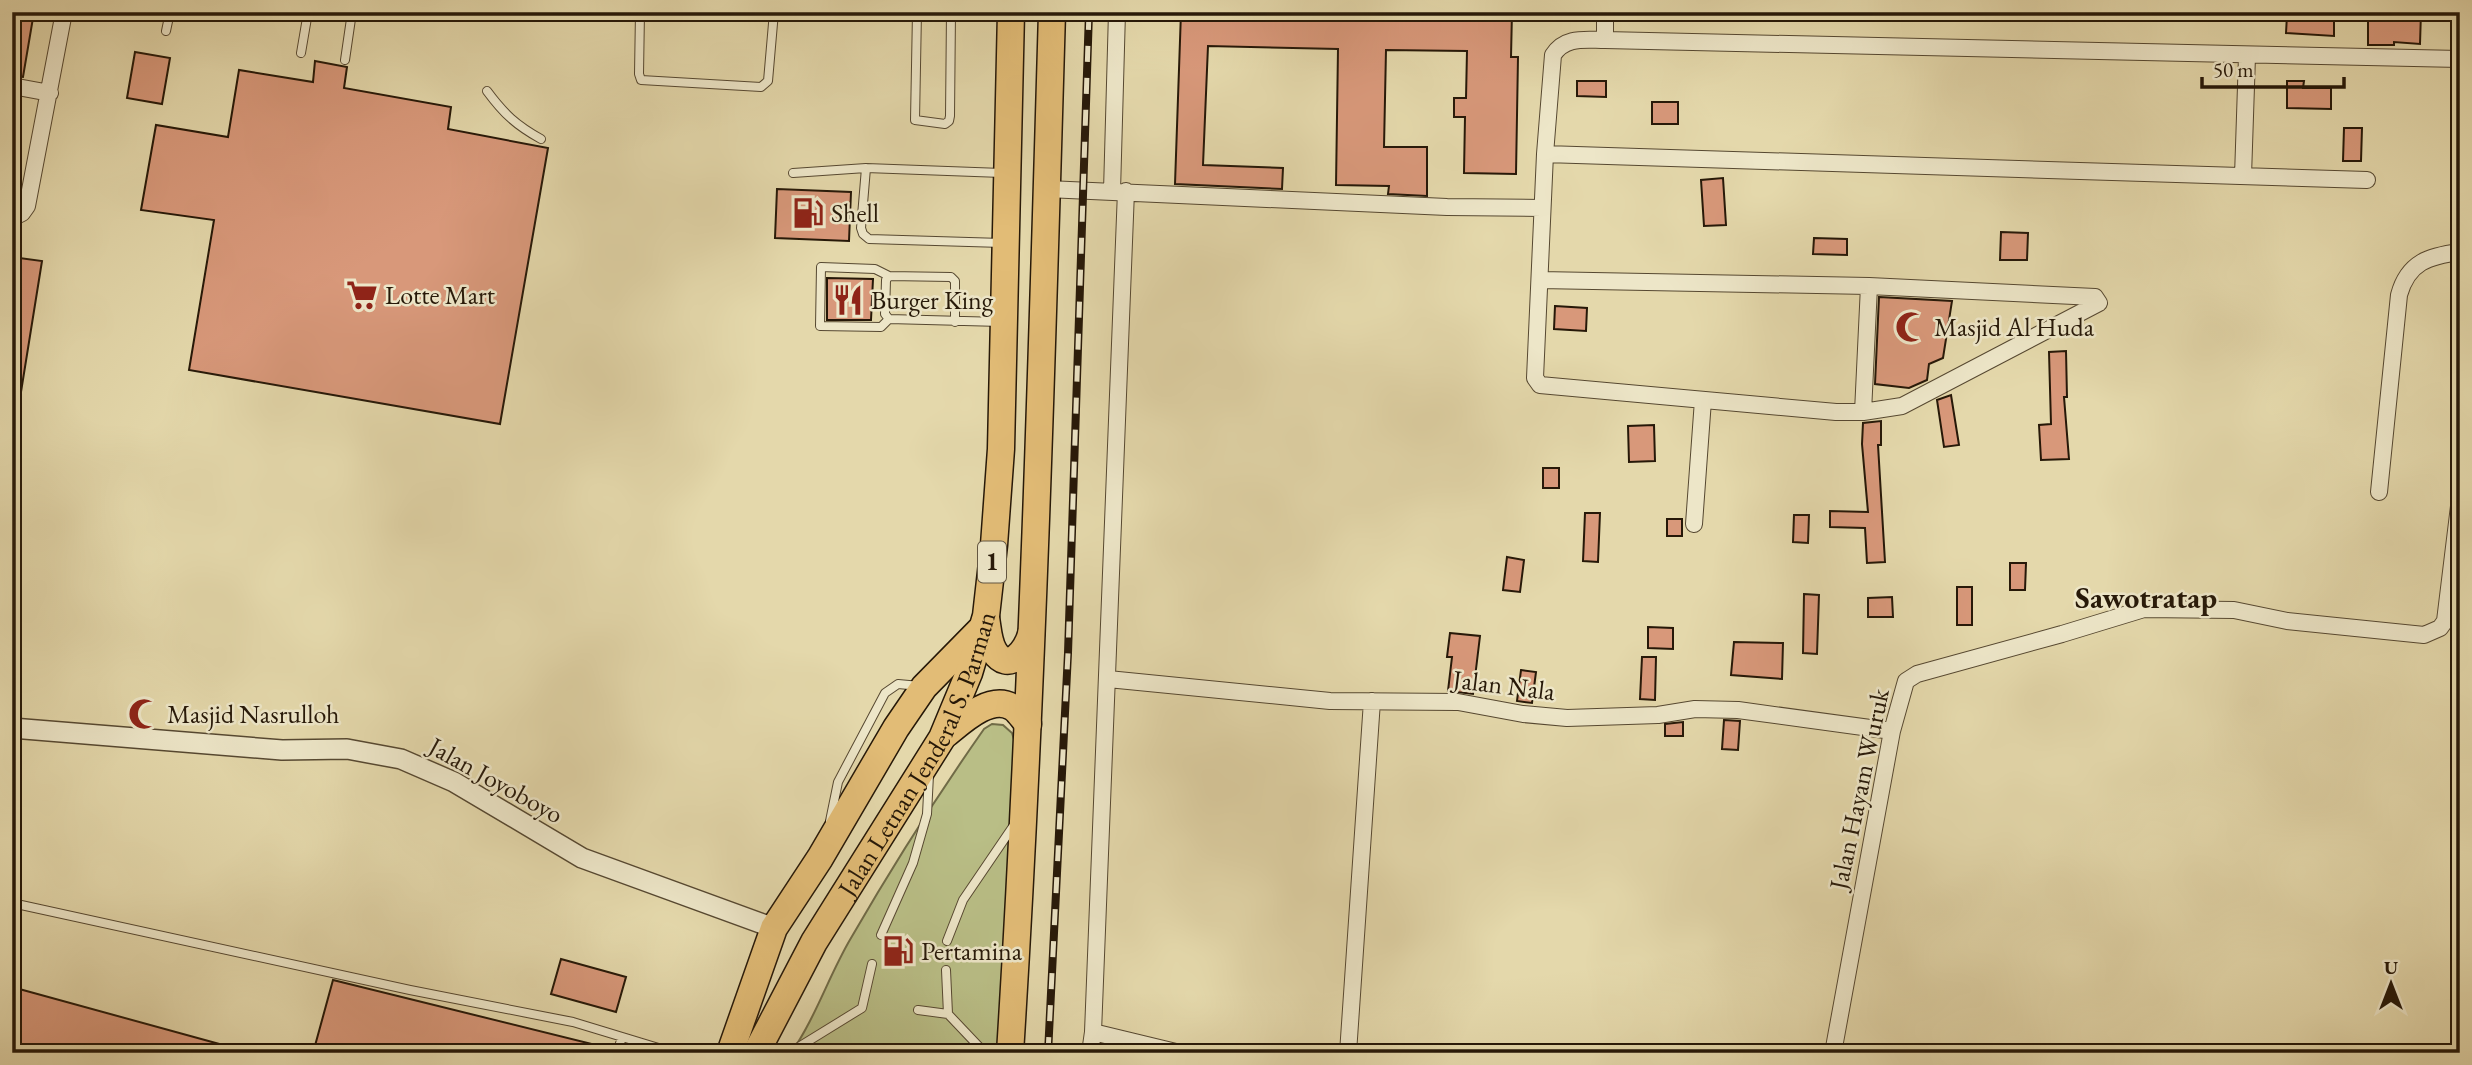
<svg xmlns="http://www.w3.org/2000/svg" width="2472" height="1065" font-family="'EB Garamond',serif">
	<rect width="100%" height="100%" fill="#e4d8ab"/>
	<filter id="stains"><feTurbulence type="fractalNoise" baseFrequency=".00286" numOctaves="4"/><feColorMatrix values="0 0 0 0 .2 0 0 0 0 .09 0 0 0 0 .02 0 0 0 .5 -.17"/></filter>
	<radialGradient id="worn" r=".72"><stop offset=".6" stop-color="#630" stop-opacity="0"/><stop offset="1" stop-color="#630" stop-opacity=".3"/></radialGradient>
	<path fill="#b9be86" stroke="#706b47" stroke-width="2" d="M992,724L1003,725L1012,733L1017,749L999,1053H791C816,1017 829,975 851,938C892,867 937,796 984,729Z"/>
	<path fill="#d8987a" stroke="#261808" stroke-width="2" d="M12,12H34L23,77L12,76Z
		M1181,12H1512L1511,57H1518L1516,174L1464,173L1465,117H1454V98H1466L1467,51L1386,50L1384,147H1427V196L1388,194L1389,186L1336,185L1338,49L1208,46L1203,165L1283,168L1282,189L1175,184Z
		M2308,12H2334V36L2286,33L2287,15L2308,16Z
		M2368,12H2421L2420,44L2394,42V45H2368Z
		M135,52L170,58L162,104L127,98Z
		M315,61L347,67L344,88L451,107L448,129L548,148L500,424L189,370L214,220L141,210L156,125L228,137L239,70L313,82Z
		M1577,81H1606V97L1577,96Z
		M2287,81H2304L2303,88H2331V109L2287,108Z
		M1652,102H1678V124H1652Z
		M2344,128H2362L2361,161H2343Z
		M1723,178L1726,225L1704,226L1701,180Z
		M777,189L851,192L849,241L775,238Z
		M2001,232L2028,233L2027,260H2000Z
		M1814,238L1847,239V255L1813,254Z
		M12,257L42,261L21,392L12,391Z
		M827,278L873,279L871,320H827Z
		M1879,297L1952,301L1943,358L1929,364L1927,380L1909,388L1875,384Z
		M1555,306L1587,308L1586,331L1554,329Z
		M2066,351L2067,397H2064L2069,459L2041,460L2039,425L2051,424L2049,352Z
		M1951,395L1959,445L1944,447L1937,400Z
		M1881,421V445H1878L1885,562L1867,563L1865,528L1830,527V511L1868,512L1862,444L1863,423Z
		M1654,425L1655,461L1629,462L1628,426Z
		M1543,468H1559V488H1543Z
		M1585,513H1600L1598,562L1583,561Z
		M1794,515H1809L1808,543L1793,542Z
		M1667,519H1682V536H1667Z
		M1507,557L1524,560L1520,592L1503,590Z
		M2010,563H2026L2025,590H2010Z
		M1957,587H1972V625H1957Z
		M1804,594L1819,595L1817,654L1803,653Z
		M1892,597L1893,617H1868V598Z
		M1648,627L1673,628V649L1648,648Z
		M1450,633L1480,636L1473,694L1448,691L1452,657H1447Z
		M1734,642L1783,643L1782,679L1731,675Z
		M1642,657H1656L1655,700L1640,699Z
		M1521,670L1536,672L1532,703L1517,701Z
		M1724,720L1740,721L1738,750L1722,749Z
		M1683,722V736H1665V724Z
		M561,959L626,977L616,1012L551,994Z
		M333,980L604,1047V1053H313Z
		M12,987L234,1048L233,1053H12Z"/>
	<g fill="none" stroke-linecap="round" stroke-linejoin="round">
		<defs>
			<path id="service" d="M640,12L639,74L641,80L761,87L768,81L774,12
				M917,12L915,120L945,124L949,121L950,116L951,12
				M166,31L170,12
				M301,53L308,12
				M345,60L352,12
				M487,91C504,114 516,125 541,139
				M793,173L866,168
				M1002,173L866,168L861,228L863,234L869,239L1002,243
				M889,319L881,327L820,326L821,267L875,269L889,276
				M955,322V281L951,277L889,276L886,280L885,314L889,319L1001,322
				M830,821L838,782L885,693L898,684L920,686
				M12,903L410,990L573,1022L675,1053
				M881,935L913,863L927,814L929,775
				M947,941L963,900L1014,825
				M946,970L948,1014L985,1053
				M918,1010L948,1014
				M617,1053L622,1037
				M789,1053L862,1008L872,964"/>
			<path id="minor" d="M1605,12V40
				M12,86L50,93
				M1545,154L2367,180
				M2243,176L2247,56
				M1047,189L1447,207L1542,208
				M1112,191L1117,12
				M12,218L22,213L27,206L64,12
				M1540,280L1869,286L2095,297L2099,303L1902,406L1863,412H1836L1540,385L1535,378L1545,154L1553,55C1565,36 1585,40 1605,40L2460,59
				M1863,412L1869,286
				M2379,492L2399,295C2408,262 2429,256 2460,252
				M1694,524L1703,400
				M1108,679L1330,701L1458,702L1523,714L1567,718L1658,715L1695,709L1738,710L1892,731
				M1093,1032L1180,1053
				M1090,1053L1093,1032L1126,191
				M1348,1053L1372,701
				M1833,1053L1892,731L1906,681L1917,674L2062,634L2144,609L2234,610L2287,621L2424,635L2440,628L2445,621L2460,498"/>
			<path id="tertiary" d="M12,728L282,750L347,749L401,759L454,782L582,858L774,928"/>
			<g id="trunk">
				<path d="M986,618C988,628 988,641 994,651C1008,674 1027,651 1031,634"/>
				<path d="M946,734C961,722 990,694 1012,707C1018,710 1023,719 1028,724"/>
				<path d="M730,1053L774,928L820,858L896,728L924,687L979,631"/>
				<path id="s1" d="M756,1053L814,942L942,738L969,673L986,616L994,545L1001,449L1011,12"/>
				<path d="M1010,1053C1032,706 1042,359 1052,12"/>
			</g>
		</defs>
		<use href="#service" stroke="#564831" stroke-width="10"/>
		<use href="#minor" stroke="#564831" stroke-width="18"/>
		<use href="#tertiary" stroke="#564831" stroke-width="22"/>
		<use href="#trunk" stroke="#261808" stroke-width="29"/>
		<use href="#service" stroke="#ede6c8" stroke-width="8"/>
		<use href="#minor" stroke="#ede6c8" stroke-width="16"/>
		<use href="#tertiary" stroke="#ede6c8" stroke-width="19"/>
		<use href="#trunk" stroke="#e2bc76" stroke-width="26"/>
		<defs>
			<path id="rail" d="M1048,1053L1068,653L1089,12"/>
		</defs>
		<use href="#rail" stroke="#261808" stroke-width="8"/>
		<use href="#rail" stroke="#ede6c8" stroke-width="5" stroke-dasharray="16" stroke-linecap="butt"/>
	</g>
	<defs>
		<symbol id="fuel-bare" viewBox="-9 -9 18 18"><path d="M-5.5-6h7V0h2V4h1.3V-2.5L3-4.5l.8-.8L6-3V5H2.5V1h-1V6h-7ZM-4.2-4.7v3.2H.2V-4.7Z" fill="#8f2418" stroke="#ede6c8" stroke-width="2.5" paint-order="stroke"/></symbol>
		<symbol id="supermarket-bare" viewBox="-9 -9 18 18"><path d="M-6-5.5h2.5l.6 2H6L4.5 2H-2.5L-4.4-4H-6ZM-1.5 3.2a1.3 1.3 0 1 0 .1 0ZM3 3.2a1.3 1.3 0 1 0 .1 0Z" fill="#8f2418" stroke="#ede6c8" stroke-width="2.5" paint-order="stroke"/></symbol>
		<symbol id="restaurant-bare" viewBox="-9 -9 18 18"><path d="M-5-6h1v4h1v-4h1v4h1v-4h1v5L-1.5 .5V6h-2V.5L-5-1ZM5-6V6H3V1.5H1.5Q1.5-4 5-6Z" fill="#8f2418" stroke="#ede6c8" stroke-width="2.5" paint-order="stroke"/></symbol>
		<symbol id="mosque-bare" viewBox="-9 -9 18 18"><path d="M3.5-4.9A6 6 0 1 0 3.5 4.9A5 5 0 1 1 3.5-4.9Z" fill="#8f2418" stroke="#ede6c8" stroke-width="2.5" paint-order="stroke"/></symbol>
	</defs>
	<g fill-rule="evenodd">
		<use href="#fuel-bare" x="786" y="191" width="44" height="44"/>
		<use href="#supermarket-bare" x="340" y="273" width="44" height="44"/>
		<use href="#restaurant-bare" x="826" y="278" width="44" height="44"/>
		<use href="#mosque-bare" x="1889" y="305" width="44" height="44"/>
		<use href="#mosque-bare" x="122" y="692" width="44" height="44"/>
		<use href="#fuel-bare" x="876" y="929" width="44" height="44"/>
	</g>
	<g text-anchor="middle" stroke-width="5" stroke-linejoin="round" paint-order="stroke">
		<rect fill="#ede6c8" stroke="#625642" stroke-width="2" x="978" y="541.5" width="28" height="41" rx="5"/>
		<g font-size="24" font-weight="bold" fill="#261808">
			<text x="992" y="570">1</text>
		</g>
		<g font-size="26" fill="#261808" stroke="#ede6c8" text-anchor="start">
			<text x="831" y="222">Shell</text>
			<text x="385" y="304">Lotte Mart</text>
			<text x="871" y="309">Burger King</text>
			<text x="1934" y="336">Masjid Al Huda</text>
			<text x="167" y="723">Masjid Nasrulloh</text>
			<text x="921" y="960">Pertamina</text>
		</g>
		<g font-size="26" fill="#261808" stroke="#ede6c8">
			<text transform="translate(1504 685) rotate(7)" y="9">Jalan Nala</text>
			<text dy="9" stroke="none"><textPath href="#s1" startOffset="341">Jalan Letnan Jenderal S. Parman</textPath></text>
			<text transform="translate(496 780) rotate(29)" y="9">Jalan Joyoboyo</text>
			<text transform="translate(1859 789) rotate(-78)" y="9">Jalan Hayam Wuruk</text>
		</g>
		<g font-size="30" font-weight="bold" fill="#261808" stroke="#ede6c8">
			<text x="2146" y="608">Sawotratap</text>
		</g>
	</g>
	<rect width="2472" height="1065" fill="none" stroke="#e4d8ab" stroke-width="42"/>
	<rect x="14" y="14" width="2444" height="1037" fill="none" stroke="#261808" stroke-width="3.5"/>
	<rect x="21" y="21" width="2430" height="1023" fill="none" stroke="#261808" stroke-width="2"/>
	<g transform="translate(2391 984)" stroke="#ede6c8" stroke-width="5" paint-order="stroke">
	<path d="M0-5L12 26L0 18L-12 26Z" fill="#261808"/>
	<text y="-10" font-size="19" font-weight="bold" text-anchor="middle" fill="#261808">U</text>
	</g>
	<path d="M2202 77v10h142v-10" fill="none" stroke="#261808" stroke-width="3.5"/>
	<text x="2213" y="77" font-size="21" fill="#261808" stroke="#ede6c8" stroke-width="5" paint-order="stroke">50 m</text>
	<rect width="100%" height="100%" filter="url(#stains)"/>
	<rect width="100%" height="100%" fill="url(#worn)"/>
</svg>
